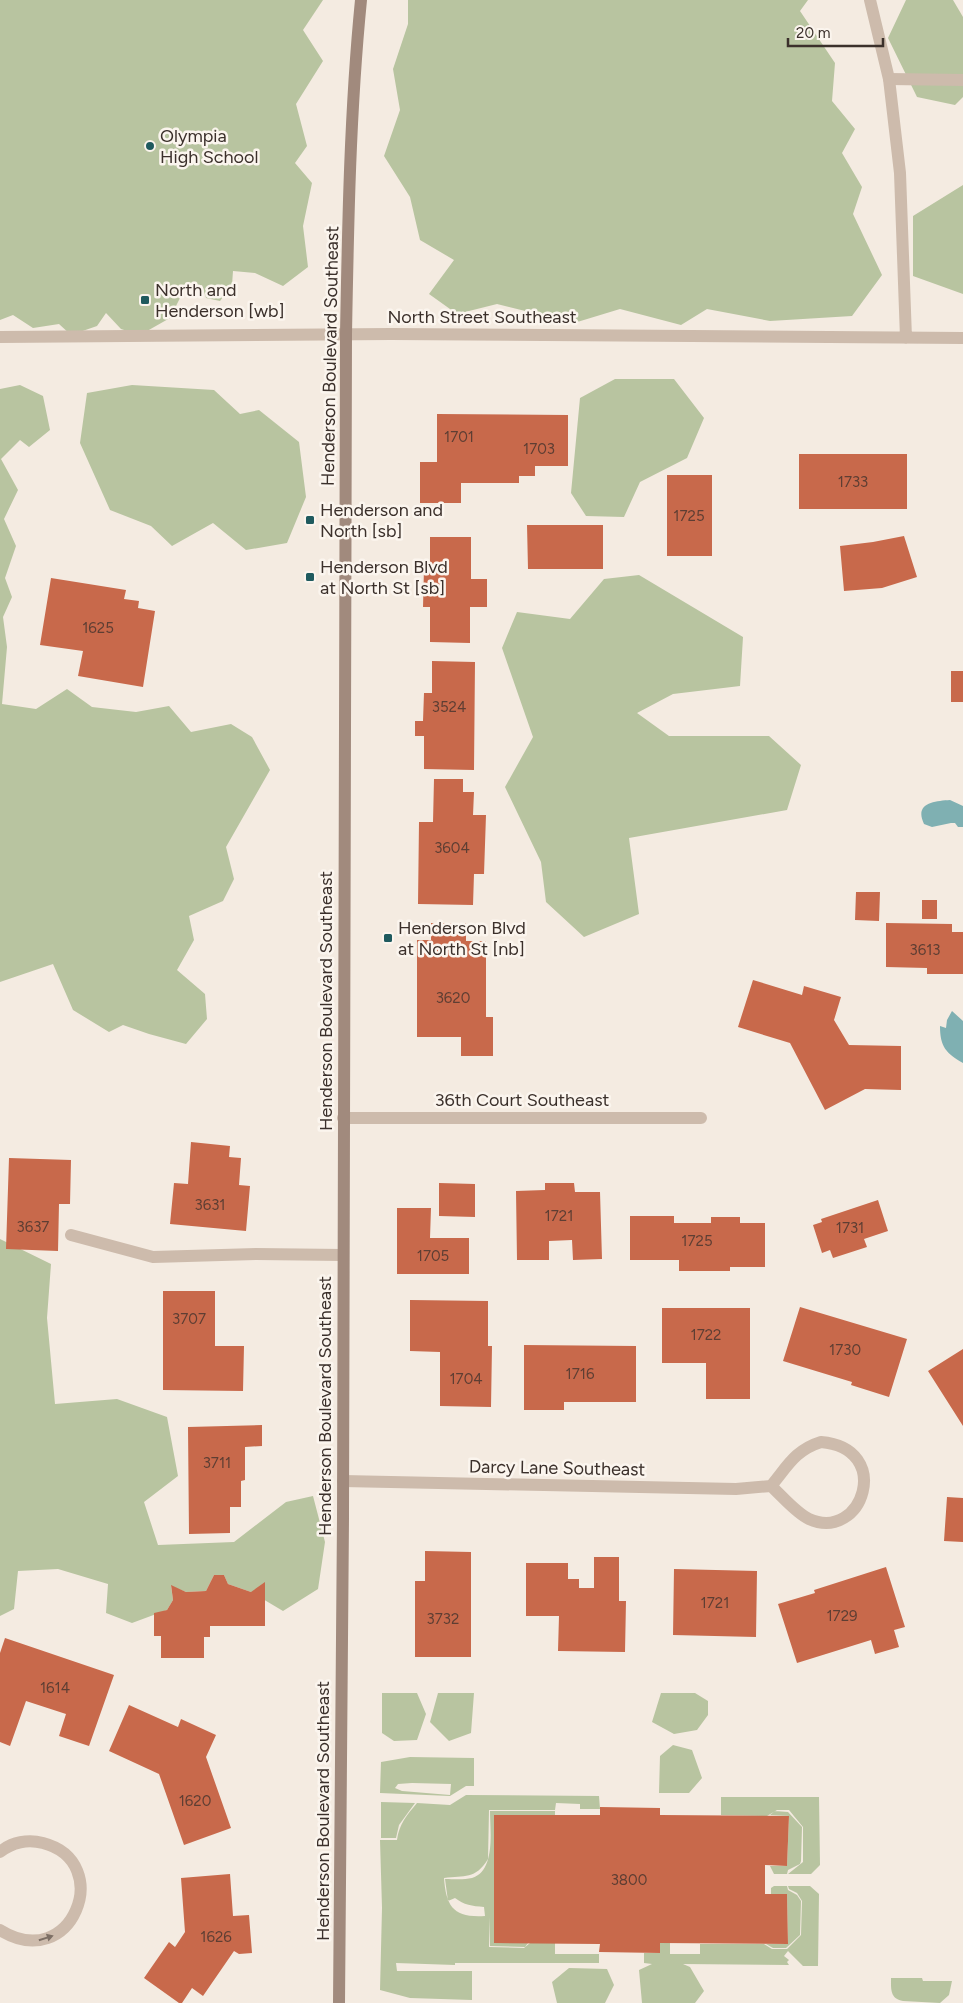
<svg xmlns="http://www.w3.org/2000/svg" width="963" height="2003" font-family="Figtree,sans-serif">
	<rect width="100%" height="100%" fill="#f4ebe1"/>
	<path fill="#b8c4a0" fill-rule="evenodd" d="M0,0H323L303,30L323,61L296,104L307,146L295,163L312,183L303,226L308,267L283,286L255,273L233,271L232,285L220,301L206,298L202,285L195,287L187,284L170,318L140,335L121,329L106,313L97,326L71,335L59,324L33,328L13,315L0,320Z
		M408,0H808L800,11L835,63L832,101L855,129L842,153L862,187L853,214L882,275L852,316L770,321L707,309L681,325L620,309L574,323L497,304L457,314L429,294L454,260L420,240L410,197L384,156L400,110L393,69L408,24Z
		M906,0H953L963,17V97L955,105L917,97L888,38Z
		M963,185V294L913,276V216Z
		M615,379H674L704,418L687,458L640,482L624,517L586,516L571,493L580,398Z
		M20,385L43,396L50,430L29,447L20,440L1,459L18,490L4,519L16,546L5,578L12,597L3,617L7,647L2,704L36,709L67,689L92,707L136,712L169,706L191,732L231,724L252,737L270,770L226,847L234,879L223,901L189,916L194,940L177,970L205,994L207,1019L186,1044L149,1034L123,1025L109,1032L73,1010L53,964L0,982V389Z
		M132,385L214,390L240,414L259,410L299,442L306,497L287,543L246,550L213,523L172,546L151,526L110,510L80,443L87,393Z
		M639,575L743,637L740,686L673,694L637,713L669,736H769L801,765L787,810L629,838L639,914L584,937L546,902L541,862L505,787L533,737L502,648L517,612L570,619L604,579Z
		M0,1239L51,1264L47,1318L55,1404L117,1399L167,1417L178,1476L144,1502L158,1545L234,1542L286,1502L313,1496L325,1542L318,1589L283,1611L251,1592L228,1584L224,1575H214L206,1591L186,1592L171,1586L173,1600L167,1610L132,1623L106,1613L108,1584L58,1569L18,1571L14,1609L0,1616Z
		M382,1693H417L426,1714L417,1740L394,1741L382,1733Z
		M438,1693H474L471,1733L449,1741L430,1722Z
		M661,1693H695L708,1701V1715L697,1730L674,1734L652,1722Z
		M673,1745L692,1750L702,1778L689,1793H659L660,1756Z
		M410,1757L474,1758V1786H466L450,1796L380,1793L381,1762ZM412,1783L451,1784L450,1795L402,1791L395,1788L398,1784Z
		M466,1795L599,1796L600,1809H580V1804L556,1803L555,1810H489L488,1859C475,1880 465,1875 444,1878C446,1907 454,1918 485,1916L484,1907C472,1906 464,1905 455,1898L448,1901L445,1879C453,1879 464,1880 472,1878C496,1871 490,1830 490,1811H555V1815H494V1943H528L525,1947L490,1946L489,1917V1947L524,1948L530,1943H555V1954H599V1963H455V1965L396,1963L397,1971H472V2000L410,1998L380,1990L382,1908L380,1840H397C399,1824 407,1815 417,1803L450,1805Z
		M721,1797H819L820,1865L811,1874H788L803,1862V1827L789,1810H777L767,1816L721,1815Z
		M381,1802L415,1803L399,1825L396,1838H381Z
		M775,1811L788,1812L802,1827L801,1861L800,1864L788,1870L787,1874H774L770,1866H787L789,1816L770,1815Z
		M774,1886H787L788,1890L797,1895L801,1901L800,1935L786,1948H773L766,1944H788L787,1894H771V1888Z
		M788,1886H810L819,1894L818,1966H803L788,1951L784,1956L789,1960L787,1962L789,1965L683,1964L690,1967L704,1991L695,2003H642L639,1970L652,1964L644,1963V1953H660V1943H670V1954H700V1944H764L772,1949H787L801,1935L802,1901L797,1893L789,1889Z
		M569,1968L607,1969L614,1985L605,2003H557L552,1982Z
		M891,1978H922L923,1981H952L949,1995L940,2003L903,2001C890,1999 891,1989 891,1978Z"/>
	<path fill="#7fb0b2" d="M950,800L963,806V827H958L955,823H951L932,827L924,824C914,803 934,801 950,800Z
		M952,1011L963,1021V1063C946,1053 940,1047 940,1026L946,1028L947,1020Z"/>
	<path fill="#c8694b" d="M437,414L568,415V466H535V476H519V483H461V503H420V462H437Z
		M799,454H907V509H799Z
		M667,475H712V556H667Z
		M527,525H603V569H528Z
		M904,536L917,577L882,588L844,591L840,546L873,542Z
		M430,537H471V579H487V607H470V643L430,642V607H423L424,568H430Z
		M51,578L126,590L124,599L139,601L138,608L155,611L143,687L78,676L83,651L40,645Z
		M432,661L475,662L474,770L424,769V736H415V721H423L424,693H432Z
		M951,671H963V702H951Z
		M434,779H463V792H474L473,815H486L484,874H474L473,905L418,904L419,822H433Z
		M856,892H880L879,921L855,920Z
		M922,900H937V919H922Z
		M431,923H466V941H486V1017H493V1056H461V1037H417V940H431Z
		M886,923L952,924V932H963V974H927V968L886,967Z
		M753,980L802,995L804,986L841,997L834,1020L849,1045L901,1046V1090L865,1089L825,1110L790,1043L738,1027Z
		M191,1142L230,1146L229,1157L241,1158L239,1185L250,1186L246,1231L170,1224L174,1183L188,1184Z
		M9,1158L71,1160L70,1204H59L58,1251L6,1249Z
		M439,1183L475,1184V1217L439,1216Z
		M545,1183H574L575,1192H600L602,1259L573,1260L572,1240L549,1241V1260H517L516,1191L545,1190Z
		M878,1200L888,1231L864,1239L867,1247L833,1258L830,1250L822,1253L813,1225L822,1222L821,1219Z
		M397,1208H431L430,1238H469V1274H397Z
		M630,1216H674V1223H711V1217H740V1223H765V1267H730V1271H679V1260H630Z
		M163,1291H215V1346H244L243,1391L163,1390Z
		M410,1300L488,1301V1346H492L491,1407L440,1406V1352L410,1351Z
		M800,1307L907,1339L889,1397L851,1385L852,1382L783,1361Z
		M662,1308H750V1399H706V1363H662Z
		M524,1345L636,1346V1402H564V1410H524Z
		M963,1349V1426L928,1371Z
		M262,1425V1446L245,1447V1480L241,1481V1507H230V1533L189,1534L188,1427Z
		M947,1497L963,1498V1542L944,1541Z
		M425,1551L471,1552V1657H415V1581H425Z
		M594,1557H619V1601H626L625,1652L558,1651L559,1616H526V1563H568V1579H579V1588H594Z
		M886,1567L905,1627L894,1630L899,1647L875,1654L871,1640L797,1663L778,1604L815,1593L814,1590Z
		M674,1569L757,1571L756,1637L673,1635Z
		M214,1575H224L228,1584L251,1592L265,1582V1626H210V1637H204V1658H161V1636H154V1613L167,1610L173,1600L171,1585L186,1592L206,1591Z
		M5,1638L114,1675L89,1746L59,1736L66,1714L26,1701L10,1746L0,1742V1653Z
		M129,1705L178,1727L181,1719L216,1735L206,1757L231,1828L184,1845L159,1774L109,1751Z
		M600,1807L660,1808V1815L789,1816L787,1866L765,1865V1894H787L788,1944L660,1943V1953L599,1952L600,1944L494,1943V1815H600Z
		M230,1874L233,1916L249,1915L252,1953L239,1954L234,1951L203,1996L192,1988L182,2003H179L144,1978L169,1942L175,1947L185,1932L181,1878Z"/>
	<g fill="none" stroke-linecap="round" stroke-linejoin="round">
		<path stroke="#cdbbac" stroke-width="12" d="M71,1235L153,1257L256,1254L343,1255"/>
		<path stroke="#cdbbac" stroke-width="12" d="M889,79L963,80
			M343,1118H701
			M821,1442C894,1448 863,1543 809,1519C796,1513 782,1496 771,1486C787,1467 795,1450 821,1442Z
			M343,1481L736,1489L771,1486
			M0,1852C12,1842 28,1839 43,1843C116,1862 72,1975 0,1930"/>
		<path stroke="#cdbbac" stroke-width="12" d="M870,0L889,79L900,173L906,338
			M0,337L391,334L963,338"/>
		<path stroke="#a18a7d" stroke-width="12" d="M339,2003L343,1518L346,334C348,223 350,111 361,0"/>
	</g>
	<defs><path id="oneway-solid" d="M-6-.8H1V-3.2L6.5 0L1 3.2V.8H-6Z" transform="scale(1.25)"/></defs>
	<use fill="#7d6f65" href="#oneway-solid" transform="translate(46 1938) rotate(-18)"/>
	<g fill="#1f5a5e" stroke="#fbf5ee" stroke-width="2">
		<circle cx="150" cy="146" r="5"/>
		<rect x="140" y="295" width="10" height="10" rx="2.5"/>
		<rect x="305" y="515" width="10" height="10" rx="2.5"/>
		<rect x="305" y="572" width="10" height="10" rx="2.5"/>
		<rect x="383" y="933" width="10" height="10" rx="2.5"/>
	</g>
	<g text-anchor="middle" stroke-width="5" stroke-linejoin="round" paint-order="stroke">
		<g font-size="15" fill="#5e3e33">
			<text x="459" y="442">1701</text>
			<text x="539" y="454">1703</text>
			<text x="853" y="487">1733</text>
			<text x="689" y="521">1725</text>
			<text x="98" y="633">1625</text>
			<text x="449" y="712">3524</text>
			<text x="452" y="853">3604</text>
			<text x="925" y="955">3613</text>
			<text x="453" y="1003">3620</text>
			<text x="210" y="1210">3631</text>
			<text x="559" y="1221">1721</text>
			<text x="33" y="1232">3637</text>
			<text x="850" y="1233">1731</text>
			<text x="697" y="1246">1725</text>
			<text x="433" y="1261">1705</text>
			<text x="189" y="1324">3707</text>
			<text x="706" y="1340">1722</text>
			<text x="845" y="1355">1730</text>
			<text x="580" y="1379">1716</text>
			<text x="466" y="1384">1704</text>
			<text x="217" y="1468">3711</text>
			<text x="715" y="1608">1721</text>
			<text x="842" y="1621">1729</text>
			<text x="443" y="1624">3732</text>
			<text x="55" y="1693">1614</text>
			<text x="195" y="1806">1620</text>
			<text x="629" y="1885">3800</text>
			<text x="216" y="1942">1626</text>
		</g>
		<g font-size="18" fill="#3b302b" stroke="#fbf5ee" text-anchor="start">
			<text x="160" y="142">Olympia<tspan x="160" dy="21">High School</tspan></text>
			<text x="155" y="296">North and<tspan x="155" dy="21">Henderson [wb]</tspan></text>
			<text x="320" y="516">Henderson and<tspan x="320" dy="21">North [sb]</tspan></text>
			<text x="320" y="573">Henderson Blvd<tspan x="320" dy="21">at North St [sb]</tspan></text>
			<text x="398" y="934">Henderson Blvd<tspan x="398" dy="21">at North St [nb]</tspan></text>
		</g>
		<g font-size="18" fill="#3b302b" stroke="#fbf5ee">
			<text x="482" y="323">North Street Southeast</text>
			<text transform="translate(330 356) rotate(-89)" y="6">Henderson Boulevard Southeast</text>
			<text transform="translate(326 1001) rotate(-90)" y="6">Henderson Boulevard Southeast</text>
			<text x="522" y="1106">36th Court Southeast</text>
			<text transform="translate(325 1406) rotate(-90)" y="6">Henderson Boulevard Southeast</text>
			<text transform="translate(557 1468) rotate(1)" y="6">Darcy Lane Southeast</text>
			<text transform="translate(323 1811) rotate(-90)" y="6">Henderson Boulevard Southeast</text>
		</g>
	</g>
	<path d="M788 38v8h95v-8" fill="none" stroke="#3b302b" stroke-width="2.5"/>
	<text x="796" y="38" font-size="15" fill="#3b302b" stroke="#fbf5ee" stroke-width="4" paint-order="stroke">20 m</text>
</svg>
